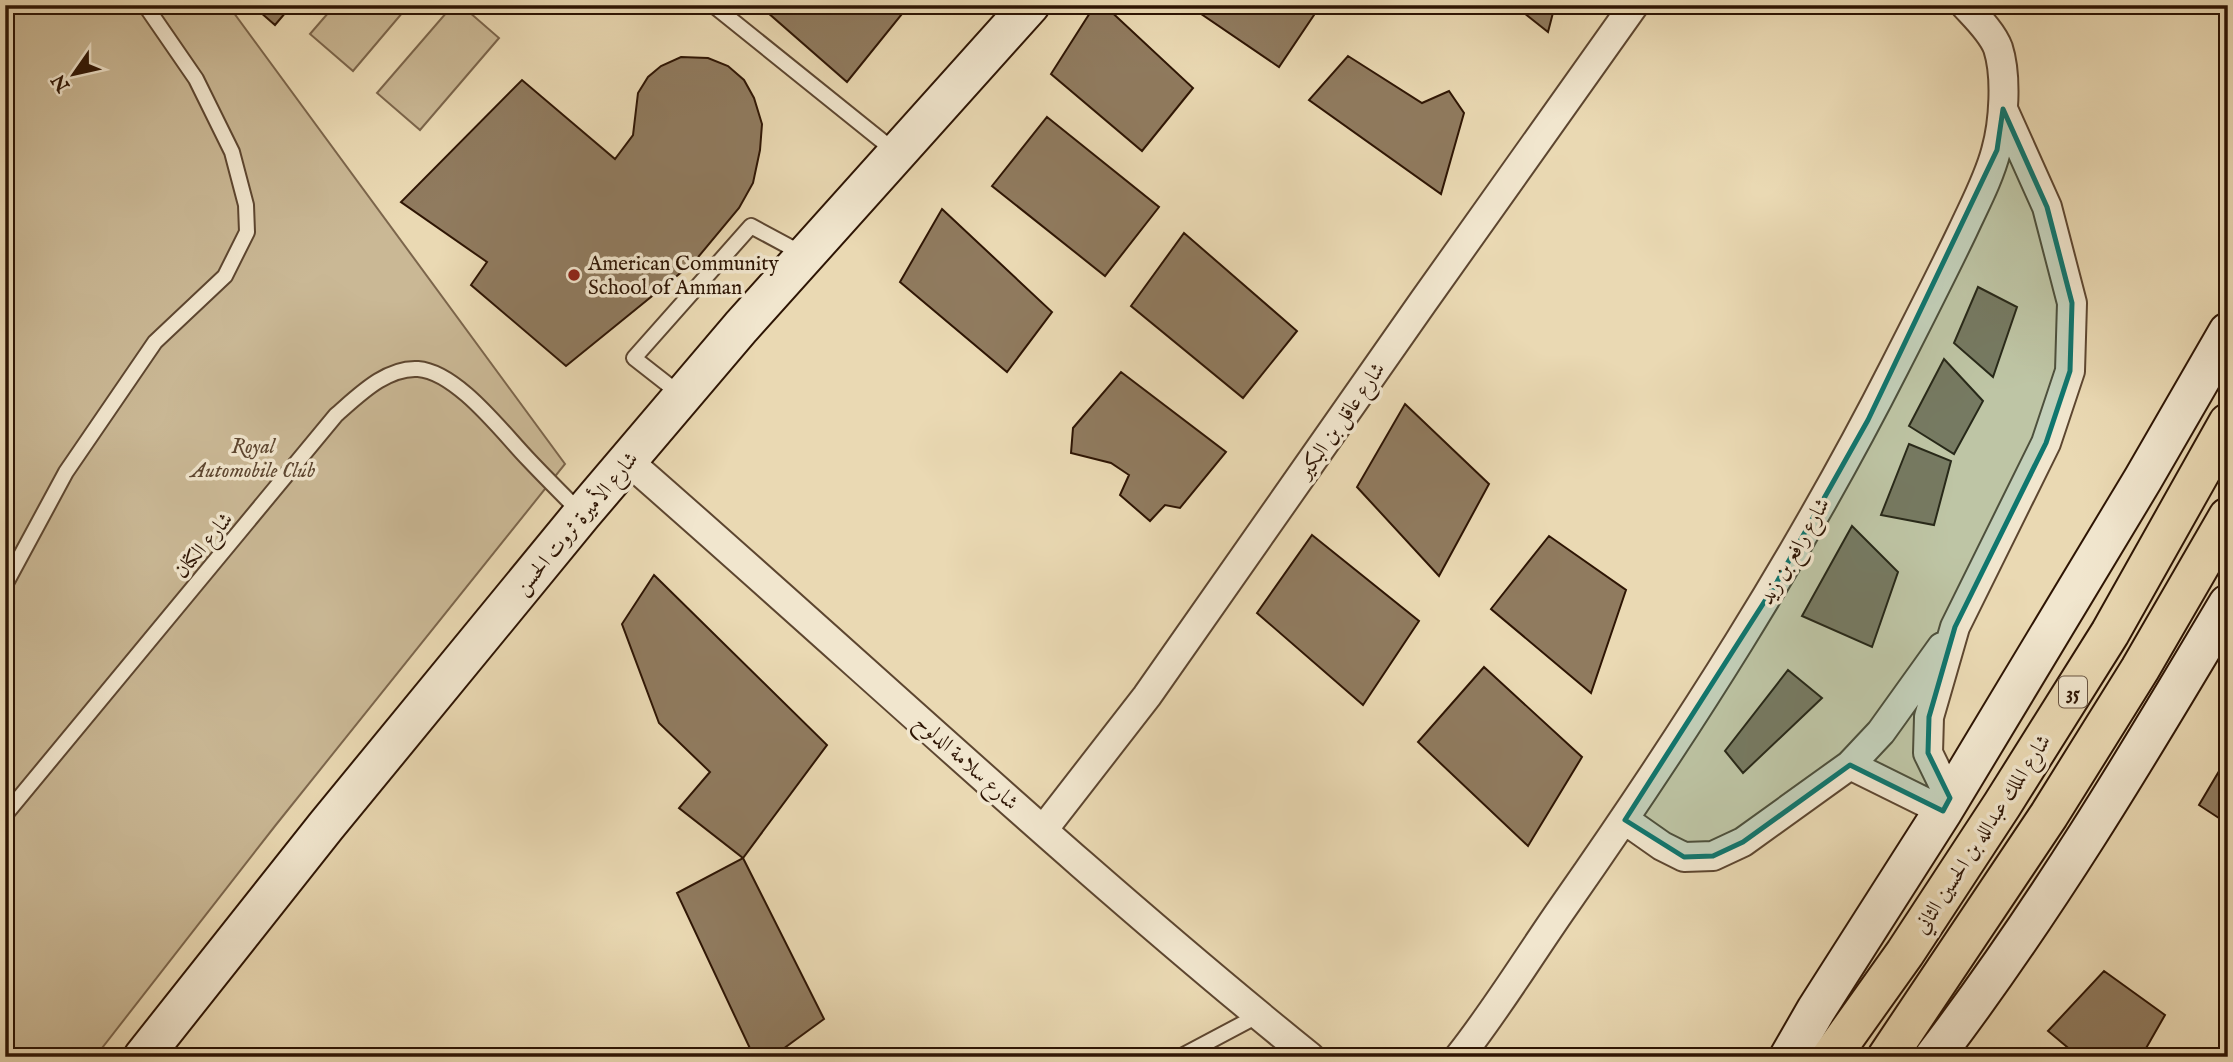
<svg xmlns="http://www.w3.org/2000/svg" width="2233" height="1062" font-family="'IM FELL English',Amiri,serif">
	<rect width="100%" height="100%" fill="#ead9b3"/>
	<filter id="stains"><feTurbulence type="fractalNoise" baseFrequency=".00286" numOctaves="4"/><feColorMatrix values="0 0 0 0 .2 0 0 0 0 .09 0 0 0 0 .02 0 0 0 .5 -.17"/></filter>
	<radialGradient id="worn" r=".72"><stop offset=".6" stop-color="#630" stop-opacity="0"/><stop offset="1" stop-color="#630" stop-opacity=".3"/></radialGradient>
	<path fill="#cab895" stroke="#7c664c" stroke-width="2" d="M5,5H228L565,464L275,826L95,1057H5Z
		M335,5H409L353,71L310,34Z
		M453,5H461L499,38L420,130L377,93Z"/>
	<path fill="#907b5f" stroke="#2e1504" stroke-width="2" d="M252,5H292L275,25Z
		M759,5H890L902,14L847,82Z
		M1095,5H1104L1193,88L1142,151L1051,74Z
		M1188,5H1306L1316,12L1279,67Z
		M1514,5H1555L1548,32Z
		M1348,56L1422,103L1449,91L1464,113L1441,194L1309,100Z
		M681,57L708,58L728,66L744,80L754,98L762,124L760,150L753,183L739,208L694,262L566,366L471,285L487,262L401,202L522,80L615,159L633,135L638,93L648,77L661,66Z
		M1047,117L1159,207L1105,276L992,186Z
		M942,209L1052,312L1007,372L900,282Z
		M1184,233L1297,331L1243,398L1131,306Z
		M1978,287L2017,307L1993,377L1954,343Z
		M1944,359L1983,401L1954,454L1909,426Z
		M1121,372L1226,452L1180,508L1165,505L1150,521L1120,495L1129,475L1111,463L1071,453L1073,428Z
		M1405,404L1489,484L1439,576L1357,487Z
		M1909,444L1951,461L1934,525L1881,515Z
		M1852,526L1898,572L1872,647L1802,616Z
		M1312,535L1419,621L1363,705L1257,613Z
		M1549,536L1626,590L1591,693L1491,609Z
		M654,575L827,745L743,858L679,808L710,772L659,723L622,624Z
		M1484,667L1582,757L1528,846L1418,742Z
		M1788,670L1822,698L1743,773L1725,751Z
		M2228,756V824L2199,805Z
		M743,858L824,1019L772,1057H754L677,893Z
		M2104,971L2165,1015L2141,1057H2079L2048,1031Z"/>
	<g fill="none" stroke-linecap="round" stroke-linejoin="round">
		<defs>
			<path id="lane" d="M713,5L897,153
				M680,394L634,358L751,226L803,254
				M5,585L66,472L155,342L225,276L247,232L246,205L232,152L196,79L145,5
				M5,815L336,415C358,396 386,367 418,369C457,372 502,432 528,459C545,477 563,495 580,512
				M1180,1057L1259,1015"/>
			<path id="street" d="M628,461C855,659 1075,867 1310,1057
				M1850,765L1943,811
				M1950,798L1928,753L1929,717L1955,627L2046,443L2070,371L2072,303L2047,207L2003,109
				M1625,820L1662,846L1684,857L1713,856L1743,842L1850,765L1881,732L1942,647
				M1043,830L1147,696L1423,302L1634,5
				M1459,1057C1497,1009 1529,956 1564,906C1685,733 1799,555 1895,366C1918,321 1941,276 1963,230C1975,204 1989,178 1996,151C2004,123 2007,76 1998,48C1992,32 1976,17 1965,5"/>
			<path id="secondary" d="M143,1057L326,826L582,514L741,327L1030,5
				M1789,1057L1816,1010L1943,811L2143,479L2228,332
				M1934,1057C2043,914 2136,759 2228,604"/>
			<path id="highway" d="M1831,1057L1905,953L2002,805L2110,633L2228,423
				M1887,1057L2049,815L2140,669L2228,517"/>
		</defs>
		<use href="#lane" stroke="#5d4630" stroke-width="18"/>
		<use href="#street" stroke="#5d4630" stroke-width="32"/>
		<use href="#secondary" stroke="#2e1504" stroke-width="42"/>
		<use href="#highway" stroke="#2e1504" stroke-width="42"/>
		<use href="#lane" stroke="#f1e6ce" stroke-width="14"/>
		<use href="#street" stroke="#f1e6ce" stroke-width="28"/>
		<use href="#secondary" stroke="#f1e6ce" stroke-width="38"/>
		<use href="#highway" stroke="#ead9b3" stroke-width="38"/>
	</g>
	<path fill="#0f766e" fill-opacity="0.2" stroke="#0f766e" stroke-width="5" stroke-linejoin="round" d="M2003,109L2047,207L2072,303L2070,371L2046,443L1955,627L1929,717L1928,753L1950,798L1943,811L1850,765L1743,842L1713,856L1684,857L1625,820L1777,582L1868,420L1997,150Z"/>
	<circle fill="#8f2418" stroke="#f1e6ce" stroke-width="2.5" cx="574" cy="275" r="7"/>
	<g text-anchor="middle" stroke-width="7" stroke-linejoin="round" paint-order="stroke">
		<rect fill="#f1e6ce" stroke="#685441" stroke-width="2" x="2059" y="676.5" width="28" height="31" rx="5"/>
		<g font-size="19" font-weight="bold" fill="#2e1504">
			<text x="2073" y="699">35</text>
		</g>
		<g font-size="21" fill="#2e1504" stroke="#f1e6ce" text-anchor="start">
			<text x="588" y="270">American Community<tspan x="588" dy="24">School of Amman</tspan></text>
		</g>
		<g font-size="21" fill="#2e1504" stroke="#f1e6ce">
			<text transform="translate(1341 420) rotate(-55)" y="7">شارع عاقل بن البكير</text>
			<text transform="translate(576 523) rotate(-50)" y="7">شارع الأميرة ثروت الحسن</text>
			<text transform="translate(203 545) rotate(-50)" y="7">شارع الكتان</text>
			<text transform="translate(1794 551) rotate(-60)" y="7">شارع رافع بن زيد</text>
			<text transform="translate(967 762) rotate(42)" y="7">شارع سلامة الدلوح</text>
			<text transform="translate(1982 834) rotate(-57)" y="7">شارع الملك عبدالله بن الحسين الثاني</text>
		</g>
		<g font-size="21" font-style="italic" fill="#5d4630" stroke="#f1e6ce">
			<text x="253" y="453">Royal<tspan x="253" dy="24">Automobile Club</tspan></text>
		</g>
	</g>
	<rect width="2233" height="1062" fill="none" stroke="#ead9b3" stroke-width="28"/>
	<rect x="7" y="7" width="2219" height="1048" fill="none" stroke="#2e1504" stroke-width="3.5"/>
	<rect x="14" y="14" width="2205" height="1034" fill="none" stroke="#2e1504" stroke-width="2"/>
	<g transform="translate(74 74) rotate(236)" stroke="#f1e6ce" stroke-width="5" paint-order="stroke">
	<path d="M0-5L12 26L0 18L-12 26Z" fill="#2e1504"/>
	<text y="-10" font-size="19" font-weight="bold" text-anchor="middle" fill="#2e1504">N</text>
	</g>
	<rect width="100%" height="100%" filter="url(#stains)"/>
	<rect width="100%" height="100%" fill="url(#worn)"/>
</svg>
